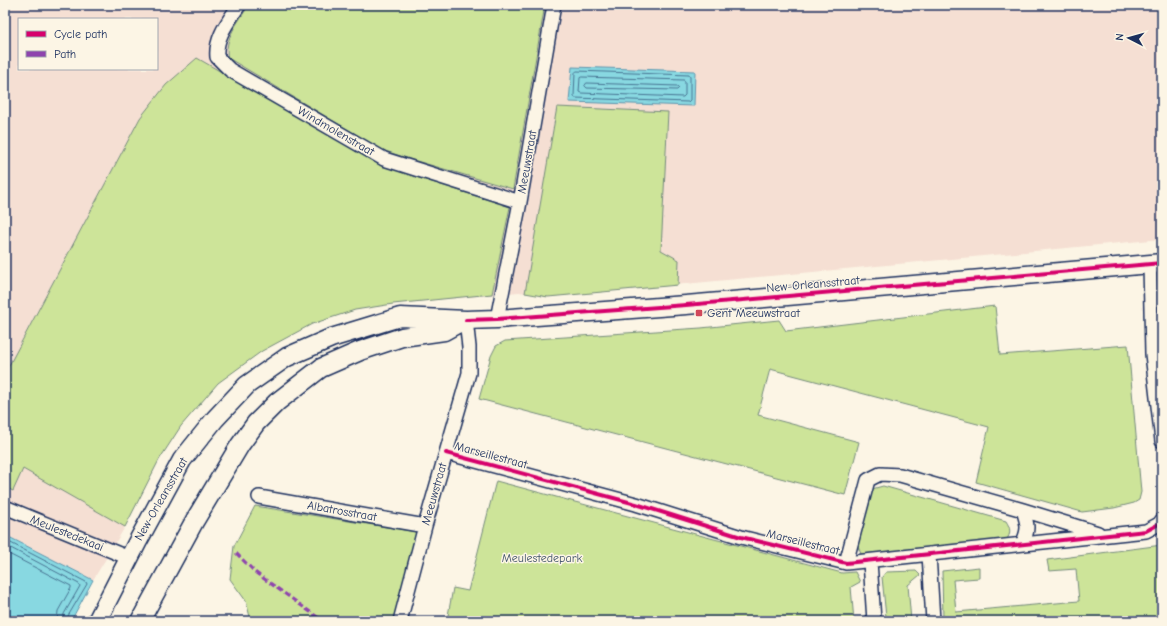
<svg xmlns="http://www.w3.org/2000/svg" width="1167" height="626" font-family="'Comic Neue',sans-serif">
	<rect width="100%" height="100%" fill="#fcf5e5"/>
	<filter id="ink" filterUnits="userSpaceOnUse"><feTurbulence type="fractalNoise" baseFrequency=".025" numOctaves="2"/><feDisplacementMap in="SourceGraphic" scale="8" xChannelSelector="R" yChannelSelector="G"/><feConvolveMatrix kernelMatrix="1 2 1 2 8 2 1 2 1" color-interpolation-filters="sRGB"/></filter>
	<g filter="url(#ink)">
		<path fill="#f5dfd3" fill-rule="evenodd" d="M5,5H1162V239L548,297L519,292L393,304L355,310L312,324L262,351L218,383L181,426L159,460L125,527L93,580L5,535ZM19,19H157V69H19Z"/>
		<path fill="#cde499" stroke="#748a7c" d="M249,5H545L513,189L413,160L382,150L228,58C223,39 239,21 249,5Z
			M197,58L383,165L413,176L510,207L492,294L393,304L355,310L312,324L262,351L218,383L181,426L159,460L125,527L23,469L13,491L5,487V373L140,118L166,85Z
			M557,107L668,112L661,250L679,260L678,285L548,297L525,293Z
			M995,306L1000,355L1128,345L1141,492L1139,500L1134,503L1114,508L1082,512L976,482L989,427L770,369L758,415L859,442L845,495L479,399L491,356L496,346L505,341L701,328L779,320L786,331Z
			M496,481L842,573L855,572L860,582L851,587L854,621H447L453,588L468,591Z
			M883,486L1006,521C1011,529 1011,533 1006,541L861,554L856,542L872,489Z
			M255,506L417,532L394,621H251L246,601L230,579L234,546Z
			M1162,545V621H943L942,571L979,567V578L953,580L956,612L1079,601L1076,569L1049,571L1047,560Z
			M916,571L920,575L908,585L911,621H903L886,617L882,577L886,572Z"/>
		<path fill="#88d8e1" stroke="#5c94ad" d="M572,67L695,71L694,106L569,102Z
			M5,535L93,580L72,619L75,621H5Z"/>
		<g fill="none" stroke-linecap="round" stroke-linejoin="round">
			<path stroke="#477392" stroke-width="1" d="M577,71L689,75L690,77V100L688,102L575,98L574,96L575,73Z
				M582,77L684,80L685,82V95L683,97L581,93L579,92L580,78Z
				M587,83L677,86L679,88L677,90L587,88L585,86Z
				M5,540L86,582L87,584L68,616V621
				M5,545L79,584L80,586L64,614L63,621
				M5,552L71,586V588L58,611L57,621"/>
			<defs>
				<path id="street" d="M239,5C229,21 215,37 217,57L230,70L384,159L520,202
					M1150,265L1152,354L1162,441
					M497,319L520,202L554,5
					M446,453L636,504L741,537L846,563L1146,531L1159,524L1162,520
					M259,497L425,526
					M5,507L129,558
					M1022,544C1029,530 1028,525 1023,510
					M929,554L933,621
					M870,561L874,621
					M846,563L868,480L880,474L900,475L1023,510L1098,533
					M400,621L425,526L469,373V347L466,320"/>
				<path id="secondary" d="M97,621L138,541L182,460L215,419L247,385L287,357L331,338L400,317L466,320L497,319L686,305L1162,263
					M140,621L195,520L240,445L256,423L277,402L321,368L360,351L402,337L444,331L464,320"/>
			</defs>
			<use href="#street" stroke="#1b2f5e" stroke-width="16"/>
			<use href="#secondary" stroke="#1b2f5e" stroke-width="21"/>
			<use href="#street" stroke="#fcf5e5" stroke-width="13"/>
			<use href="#secondary" stroke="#fcf5e5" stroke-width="18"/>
			<path stroke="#8e44ad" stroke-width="3" stroke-dasharray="6 3" stroke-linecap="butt" d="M236,553L256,573L323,621"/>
			<defs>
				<path id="cycleway" d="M466,320L497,319L686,305L1162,263
					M446,453L636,504L741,537L846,563L1146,531L1159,524L1162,520"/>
			</defs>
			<use href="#cycleway" stroke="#fcf5e5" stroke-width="6"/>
			<use href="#cycleway" stroke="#d6006c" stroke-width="4"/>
		</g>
	</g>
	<rect fill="#d1495b" stroke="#fcf5e5" stroke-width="1.5" x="695" y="309" width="8" height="8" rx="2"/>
	<g text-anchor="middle" stroke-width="3" stroke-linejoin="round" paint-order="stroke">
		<g font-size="12" fill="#1b2f5e" stroke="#fcf5e5">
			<text transform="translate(336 131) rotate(30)" y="4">Windmolenstraat</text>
			<text transform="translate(527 162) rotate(-80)" y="4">Meeuwstraat</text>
			<text transform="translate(813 284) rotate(-5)" y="4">New-Orleansstraat</text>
			<text transform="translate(491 455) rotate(15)" y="4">Marseillestraat</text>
			<text transform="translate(434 494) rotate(-74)" y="4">Meeuwstraat</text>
			<text transform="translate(161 499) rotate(-60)" y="4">New-Orleansstraat</text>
			<text transform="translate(342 511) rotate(10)" y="4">Albatrosstraat</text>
			<text transform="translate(67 533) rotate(22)" y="4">Meulestedekaai</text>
			<text transform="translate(803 542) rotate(14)" y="4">Marseillestraat</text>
		</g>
		<g font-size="12" fill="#1b2f5e" stroke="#fcf5e5" text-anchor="start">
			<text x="707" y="317">Gent Meeuwstraat</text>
		</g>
		<g font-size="12" fill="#3f536a" stroke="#fcf5e5">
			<text x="542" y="562">Meulestedepark</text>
		</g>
	</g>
	<rect width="1167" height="626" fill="none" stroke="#fcf5e5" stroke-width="20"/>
	<rect x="10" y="10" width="1147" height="606" fill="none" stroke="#1b2f5e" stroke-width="1.5" filter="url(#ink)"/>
	<rect x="18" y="18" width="140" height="52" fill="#fcf5e5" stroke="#a2a6af"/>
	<rect x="26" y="31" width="20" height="6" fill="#d6006c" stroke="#a2a6af"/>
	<text x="54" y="38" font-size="12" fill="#1b2f5e">Cycle path</text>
	<rect x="26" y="51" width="20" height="6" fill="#8e44ad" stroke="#a2a6af"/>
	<text x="54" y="58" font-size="12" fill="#1b2f5e">Path</text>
	<g transform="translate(1129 38) rotate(276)" stroke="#fcf5e5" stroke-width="3" paint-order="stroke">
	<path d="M0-3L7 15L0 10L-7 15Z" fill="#1b2f5e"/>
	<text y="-6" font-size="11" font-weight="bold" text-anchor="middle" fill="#1b2f5e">N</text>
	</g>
</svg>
